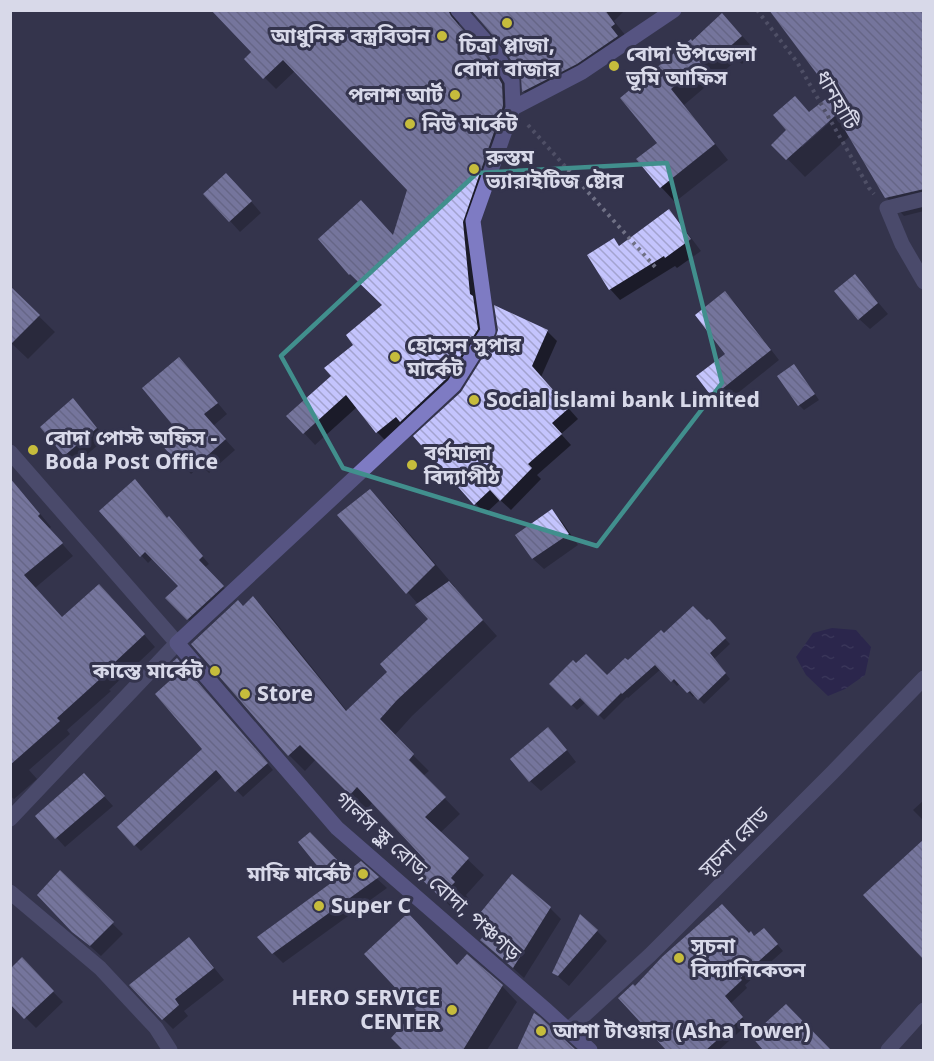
<svg xmlns="http://www.w3.org/2000/svg" width="934" height="1061" font-family="Georgia,'Noto Sans Bengali',serif">
	<defs>
		<pattern id="water-ripples" width="26" height="14" patternUnits="userSpaceOnUse" patternTransform="scale(1.5)"><rect width="26" height="14" fill="#1f154d"/><path d="M2 4q2-2 4 0t4 0M15 11q2-2 4 0t4 0" fill="none" stroke="#3f3667"/></pattern>
		<pattern id="building-back-hatch" width="6" height="6" patternUnits="userSpaceOnUse" patternTransform="scale(1.5)"><rect width="6" height="6" fill="#c4c4fd"/><path d="M-1 5l2 2M0 0l6 6M5-1l2 2" fill="none" stroke="#a3a3cf"/></pattern>
	</defs>
	<rect width="100%" height="100%" fill="#34344d"/>
	<path fill="url(#water-ripples)" d="M832,628L856,630L871,647L865,675L845,689L828,696L806,675L796,657L813,633Z"/>
	<path fill="#0007" fill-rule="evenodd" d="M216,10H625L614,21L626,36L535,103L524,92L522,76L504,45L476,13L469,11L462,14L459,24L461,29L498,71L513,97L474,234L489,341L388,443L377,432L357,407L315,445L304,433L333,376L384,305L394,237L409,190L295,71L276,89L246,59L253,53Z
		M924,10V211L904,216L886,197L850,136L805,177L774,145L789,130L795,98L810,113L834,94ZM828,120L830,122L802,147L800,145Z
		M722,14L756,51L742,64L737,60L684,105L728,160L675,202L661,187L655,73Z
		M237,185L261,213L240,232L230,221Z
		M669,211L679,222L701,251L677,268L675,266L620,300L610,289L614,240L620,247Z
		M855,276L865,287L888,314L870,329L859,319Z
		M10,288L55,332L28,359L10,342Z
		M725,293L735,303L779,360L723,405L713,396L727,354Z
		M547,331L557,341L541,377L578,419L561,434L571,445L537,475L541,479L511,510L500,500L485,514L415,436Z
		M189,369L227,414L213,426L235,450L209,473L201,465L191,474L161,441L177,428Z
		M799,371L819,400L804,410L799,405Z
		M73,400L106,438L75,465L42,427Z
		M16,486L27,498L51,527L49,529L73,556L35,588L63,619L111,597L155,647L109,690L111,691L67,730L70,734L29,770L37,779L14,799L10,796V645Z
		M370,491L391,512L455,587L454,588L497,636L412,716L394,736L429,771L423,776L460,814L440,833L484,875L466,895L469,899L456,912L416,872L427,861L373,802L367,809L316,759L305,771L289,755L193,644L243,608L253,598L269,614L348,712L389,672L430,619L418,604L340,516Z
		M101,511L168,520L176,525L209,564L204,568L230,594L195,626L167,598L180,586L153,558L148,563Z
		M552,511L562,522L578,545L544,569L533,559L518,535Z
		M708,621L730,644L714,659L730,679L704,704L695,695L693,697L680,683L677,686L661,669L628,698L627,697L604,720L586,702L577,710L551,684L607,677L664,635Z
		M183,666L273,770L243,797L223,776L141,851L135,845L204,749L179,675Z
		M559,740L576,762L541,791L530,781Z
		M93,784L113,806L65,847L37,816Z
		M924,800V821L913,810Z
		M360,863L387,888L283,963L273,953L348,873Z
		M60,872L123,934L101,956L73,931Z
		M550,908L561,919L524,978L493,950L491,930L478,917Z
		M597,931L607,941L569,986L554,973Z
		M749,935L755,937L770,936L783,951L745,985L747,988L730,1004L748,1024L719,1050H668L620,998L635,988Z
		M189,939L199,949L224,980L184,1011L188,1016L173,1029L163,1019Z
		M22,960L63,1002L36,1028L10,1002Z
		M458,967L502,986L517,1002L487,1050H406L393,1038Z
		M786,1006L829,1050H765L753,1036Z
		M535,1015L574,1050H518Z"/>
	<path fill="url(#building-back-hatch)" d="M211,10H448L451,16L487,58L502,84L503,106L463,222L470,294L473,296L478,329L446,379L400,422L396,417L376,433L346,395L303,434L286,416L331,376L324,368L353,345L346,335L382,305L350,274L349,275L318,239L361,200L393,235L407,190L283,60L263,79L244,59L251,52Z
		M471,10H605L615,24L611,27L618,36L577,64L522,92L521,77L503,47Z
		M769,10H924V189L885,198L836,115L786,160L771,145L786,130L773,115L795,96L809,112L832,94Z
		M722,13L742,36L726,50L722,46L671,89L715,144L660,188L636,159L657,143L620,98L691,39L692,41Z
		M226,173L252,201L229,222L203,194Z
		M669,209L691,239L665,258L664,256L609,290L587,255L614,238L619,246Z
		M855,274L878,303L858,320L834,291Z
		M10,286L40,315L10,345Z
		M725,291L771,350L712,397L696,376L725,354L695,315Z
		M494,305L548,330L532,366L569,408L552,423L562,434L528,464L532,468L500,501L490,490L474,505L413,436L461,392L496,336L498,330Z
		M179,357L218,403L204,414L226,439L198,464L190,455L179,464L158,441L175,428L142,388Z
		M794,364L815,394L798,406L777,376Z
		M73,398L97,428L64,456L40,427Z
		M10,478L40,514L38,516L63,543L24,575L62,617L99,584L145,634L99,677L100,679L57,718L60,721L10,765Z
		M135,479L167,518L169,516L203,556L199,560L224,586L187,620L165,598L178,586L145,552L140,557L99,511Z
		M370,489L435,565L406,594L337,515Z
		M552,509L569,534L532,559L515,535Z
		M449,581L483,620L397,700L380,719L414,754L409,760L446,797L425,817L469,858L451,878L455,882L440,897L414,872L425,860L357,787L350,795L300,745L288,756L191,644L238,600L243,606L253,596L346,711L387,672L380,664L428,619L415,605Z
		M693,606L707,620L709,619L726,638L710,653L726,673L698,700L690,691L687,693L674,679L671,682L655,665L622,694L621,693L598,716L580,698L571,706L549,684L573,660L576,663L586,654L607,675L625,658L628,660L661,630L664,633Z
		M177,658L268,763L235,792L216,770L134,846L117,827L202,749L155,694L176,675L168,666Z
		M548,727L567,750L529,782L510,759Z
		M84,773L105,796L55,839L35,816Z
		M310,832L348,871L361,861L379,877L272,954L257,937L331,883L298,842Z
		M924,839V960L863,895Z
		M60,870L114,922L90,946L72,932L37,895Z
		M512,874L551,907L513,968L480,940L490,929L476,918Z
		M722,904L749,933L751,931L754,936L764,928L778,944L740,978L742,980L725,996L743,1017L706,1050H666L618,998L633,984L635,986L662,957Z
		M408,913L457,965L467,954L503,985L463,1050H403L391,1038L416,1010L364,954Z
		M580,914L598,930L558,976L552,973Z
		M189,937L214,968L175,999L179,1005L162,1020L129,985Z
		M22,957L54,991L24,1019L10,1004V969Z
		M786,1004L831,1050H763L751,1036Z
		M534,1013L540,1017L576,1050H517Z"/>
	<g fill="none" stroke-linecap="round" stroke-linejoin="round">
		<path stroke="#6f7085" stroke-width="4" stroke-dasharray="3 4.5" stroke-linecap="butt" d="M757,10L797,62L869,188L874,194
			M467,79L480,67
			M528,125L656,268"/>
		<path stroke="#646491" stroke-width="15" d="M924,199L887,208L902,244L924,282
			M10,452L177,643L10,819
			M10,892L100,968L156,1028L170,1050
			M568,1030L650,955L832,773L924,678
			M888,1050L924,1010"/>
		<path stroke="#7e7bc3" stroke-width="15" d="M458,10L495,52L512,81L513,108L473,221L488,331L454,385L177,643L337,828L546,1010L590,1050
			M513,108L582,72L674,10"/>
	</g>
	<path d="M0 0H934V1061H0ZM667,163L722,383L597,546L343,468L281,356L477,173Z" fill="#34344d" fill-opacity=".55" fill-rule="evenodd"/>
	<path fill="none" stroke="#418f8d" stroke-width="4.5" stroke-linejoin="round" d="M667,163L722,383L597,546L343,468L281,356L477,173Z"/>
	<g fill="#c6bc3c" stroke="#34344d" stroke-width="2">
		<circle cx="507" cy="23" r="6"/>
		<circle cx="442" cy="36" r="6"/>
		<circle cx="614" cy="66" r="6"/>
		<circle cx="455" cy="95" r="6"/>
		<circle cx="410" cy="124" r="6"/>
		<circle cx="474" cy="169" r="6"/>
		<circle cx="395" cy="357" r="6"/>
		<circle cx="474" cy="400" r="6"/>
		<circle cx="33" cy="450" r="6"/>
		<circle cx="412" cy="465" r="6"/>
		<circle cx="215" cy="671" r="6"/>
		<circle cx="245" cy="694" r="6"/>
		<circle cx="363" cy="874" r="6"/>
		<circle cx="319" cy="906" r="6"/>
		<circle cx="679" cy="958" r="6"/>
		<circle cx="452" cy="1010" r="6"/>
		<circle cx="541" cy="1031" r="6"/>
	</g>
	<g text-anchor="middle" stroke-width="6" stroke-linejoin="round" paint-order="stroke">
		<g font-size="21" font-weight="bold" fill="#d8d9e9" stroke="#34344d" text-anchor="start">
			<text x="430" y="43" text-anchor="end">আধুনিক বস্ত্রবিতান</text>
			<text x="507" y="52" text-anchor="middle">চিত্রা প্লাজা,<tspan x="507" dy="24">বোদা বাজার</tspan></text>
			<text x="626" y="61">বোদা উপজেলা<tspan x="626" dy="24">ভূমি আফিস</tspan></text>
			<text x="443" y="102" text-anchor="end">পলাশ আর্ট</text>
			<text x="422" y="131">নিউ মার্কেট</text>
			<text x="486" y="164">রুস্তম<tspan x="486" dy="24">ভ্যারাইটিজ ষ্টোর</tspan></text>
			<text x="407" y="352">হোসেন সুপার<tspan x="407" dy="24">মার্কেট</tspan></text>
			<text x="486" y="407">Social islami bank Limited</text>
			<text x="45" y="445">বোদা পোস্ট অফিস -<tspan x="45" dy="24">Boda Post Office</tspan></text>
			<text x="424" y="460">বর্ণমালা<tspan x="424" dy="24">বিদ্যাপীঠ</tspan></text>
			<text x="203" y="678" text-anchor="end">কাস্তে মার্কেট</text>
			<text x="257" y="701">Store</text>
			<text x="351" y="881" text-anchor="end">মাফি মার্কেট</text>
			<text x="331" y="913">Super C</text>
			<text x="691" y="953">সূচনা<tspan x="691" dy="24">বিদ্যানিকেতন</tspan></text>
			<text x="440" y="1005" text-anchor="end">HERO SERVICE<tspan x="440" dy="24">CENTER</tspan></text>
			<text x="553" y="1038">আশা টাওয়ার (Asha Tower)</text>
		</g>
		<g font-size="21" fill="#d8d9e9" stroke="#34344d">
			<text transform="translate(837 100) rotate(60)" y="7">ধানহাটি</text>
			<text transform="translate(734 842) rotate(-45)" y="7">সূচনা রোড</text>
			<text transform="translate(428 876) rotate(42)" y="7">গার্লস স্কুল রোড, বোদা, পঞ্চগড়</text>
		</g>
	</g>
	<rect width="934" height="1061" fill="none" stroke="#d8d9e9" stroke-width="24"/>
</svg>
